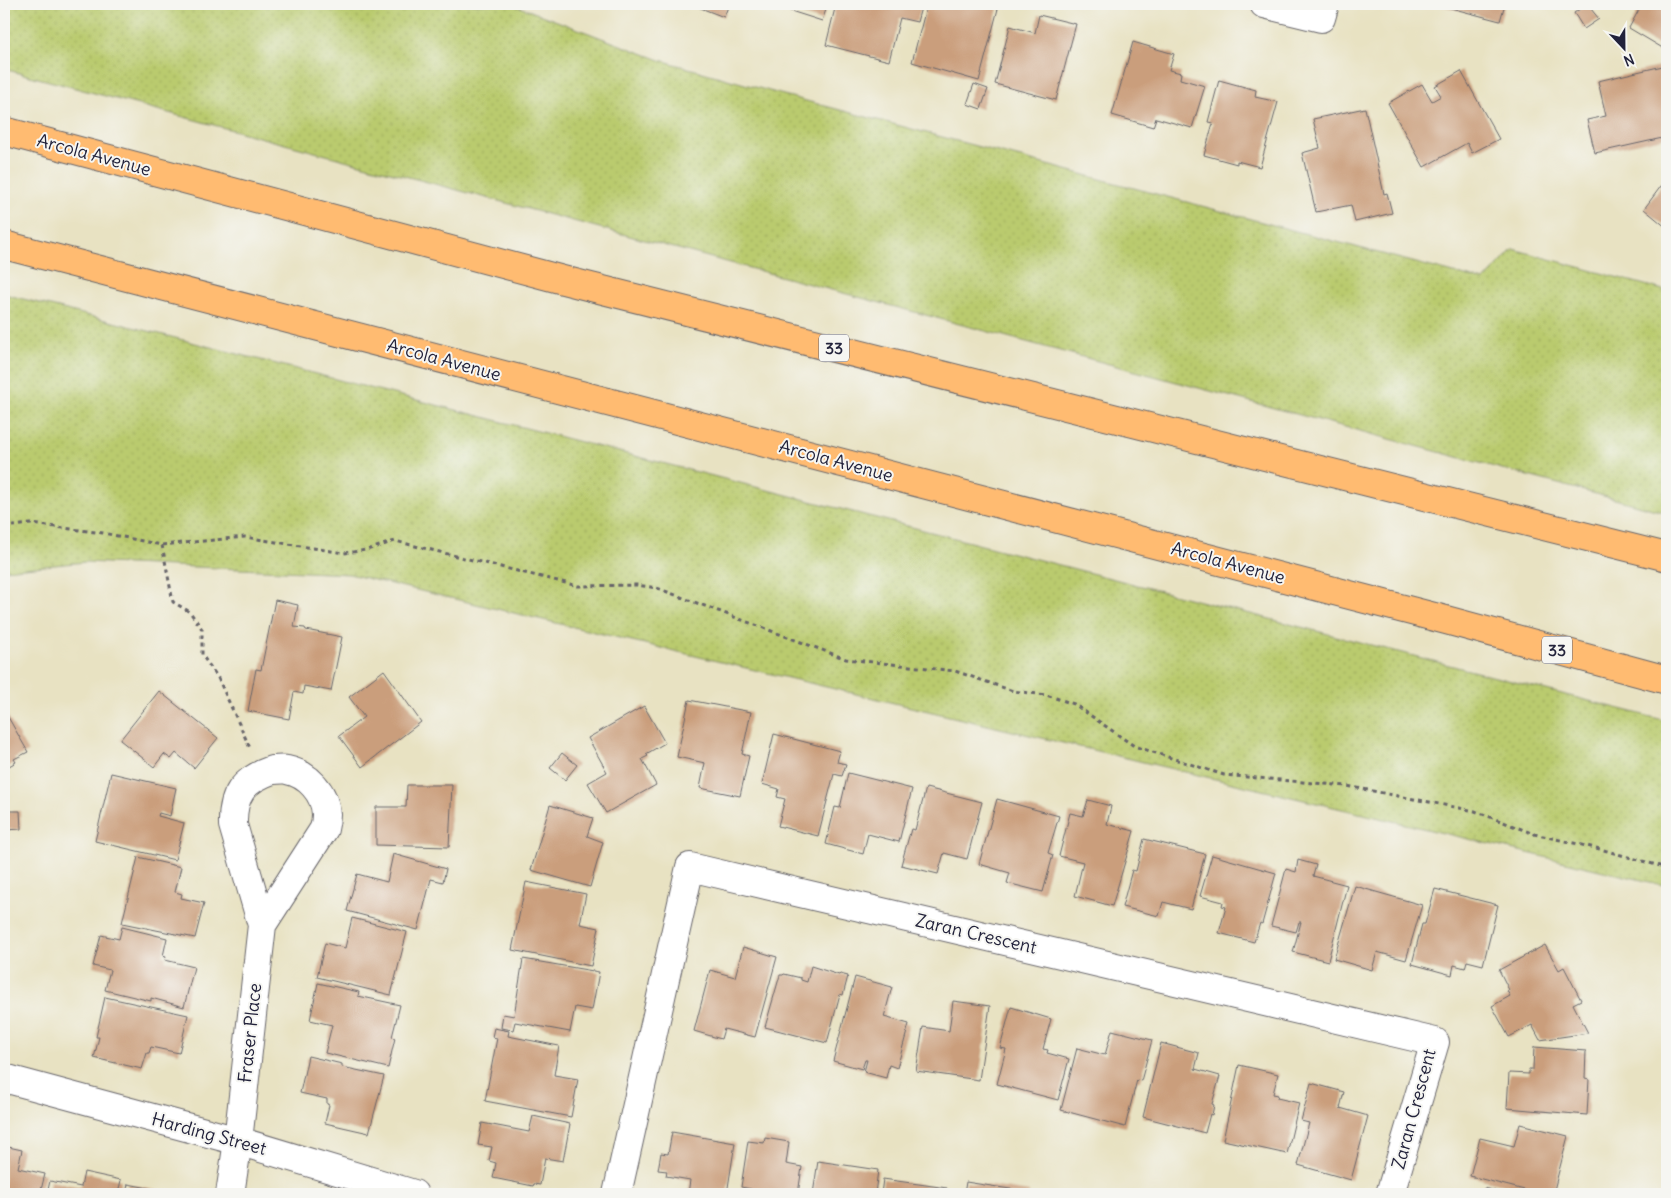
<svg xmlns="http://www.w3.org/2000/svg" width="1671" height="1198" font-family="Delius,sans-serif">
	<defs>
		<pattern id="grass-dots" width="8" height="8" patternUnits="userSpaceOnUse" patternTransform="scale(1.25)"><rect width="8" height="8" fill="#bacb6e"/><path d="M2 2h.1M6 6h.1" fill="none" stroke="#a0ae60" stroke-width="1.8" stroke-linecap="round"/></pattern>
	</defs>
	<rect width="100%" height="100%" fill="#f6f6f2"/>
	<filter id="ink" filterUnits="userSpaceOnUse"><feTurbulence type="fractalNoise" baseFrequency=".02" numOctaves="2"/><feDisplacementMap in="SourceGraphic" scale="10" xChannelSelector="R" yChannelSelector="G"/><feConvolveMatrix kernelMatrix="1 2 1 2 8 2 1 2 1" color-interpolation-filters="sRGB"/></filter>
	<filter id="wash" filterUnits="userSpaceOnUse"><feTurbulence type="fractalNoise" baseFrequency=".0096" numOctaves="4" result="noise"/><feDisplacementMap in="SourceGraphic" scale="20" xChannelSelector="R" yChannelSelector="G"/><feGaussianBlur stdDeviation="1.12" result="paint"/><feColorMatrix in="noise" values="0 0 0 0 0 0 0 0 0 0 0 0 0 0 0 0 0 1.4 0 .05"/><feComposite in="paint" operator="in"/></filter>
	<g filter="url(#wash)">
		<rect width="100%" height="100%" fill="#e8e2c2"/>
		<path fill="url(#grass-dots)" stroke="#6e7654" d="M4,4H512L660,60L780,94L1484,281L1513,249L1667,291V513L4,69Z
			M4,294L1667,721V886L349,574L85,562L4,570Z"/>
		<g id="blocks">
			<path fill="#ca9e7c" d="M700,4H729L724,17L698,7Z
				M769,4H828L822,21Z
				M836,4H922L917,22L900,18L889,61L826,45Z
				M927,4H951L962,7L963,4L999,5L979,81L912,62Z
				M1443,4H1505L1500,21L1443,6Z
				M1587,4L1599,19L1584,29L1574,13Z
				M1642,4H1667L1666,50L1629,28Z
				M1039,15L1076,24L1056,100L995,84L1010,26L1035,33Z
				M1133,42L1174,54L1169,70L1181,73L1180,79L1205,86L1192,128L1156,118L1153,127L1112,115Z
				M1667,65V104L1665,105L1667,113V137L1595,153L1587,120L1606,116L1598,81Z
				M1461,71L1499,139L1472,153L1467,143L1424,167L1388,103L1422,84L1432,101L1441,96L1435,86Z
				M1219,80L1256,90L1255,97L1278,102L1260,167L1237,161V164L1204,155L1213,123L1208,122Z
				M974,84L988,89L981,109L967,104Z
				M1365,108L1384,194L1387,193L1392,213L1355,222L1351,205L1316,212L1302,153L1320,148L1313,119Z
				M1667,178V228L1644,209Z
				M275,600L298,605L294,627L305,628L306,630L342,637L331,691L304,686L303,694L294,692L289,719L248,711L256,669L261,670Z
				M384,670L421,722L362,767L339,736L364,717L349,697Z
				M159,691L218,738L194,768L176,753L171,759L164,754L154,767L120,740Z
				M689,700L751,712L742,754L749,756L740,796L700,788L705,763L677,757Z
				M644,706L665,743L646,754L648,756L642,759L656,785L606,813L588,783L607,772L588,738Z
				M4,710L28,752L14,759L16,762L4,769Z
				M774,734L840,751L837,762L846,764L842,776L834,774L818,836L778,826L785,799L777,797L779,789L762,784Z
				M562,753L577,765L565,780L550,768Z
				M111,773L176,788L170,816L159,813L158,816L184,823L175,860L95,841Z
				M848,773L912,789L899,842L868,834L863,854L826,844L835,807L840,808Z
				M407,785H452L449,847L376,845V807H406Z
				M926,788L982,802L967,859L944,853L938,874L901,865L911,829L915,830Z
				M997,799L1059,816L1048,853L1053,855L1043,892L1007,883L1010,873L979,864Z
				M1088,800L1111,806L1107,824L1134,831L1112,906L1075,896L1083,862L1059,856L1070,813L1083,816Z
				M550,805L593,818L587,836L603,842L590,887L531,870Z
				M4,808H6V811H20L21,829L6,830L7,876H4Z
				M1144,839L1205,854L1191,909L1163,902L1159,916L1122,907L1132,870L1136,871Z
				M393,854L446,869L443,882L431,879L418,930L347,911L357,874L387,882Z
				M1212,855L1276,873L1262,924L1260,923L1254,942L1219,933L1226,907L1222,906L1223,902L1200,896Z
				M138,857L181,867L175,892L182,894L181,898L204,903L195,938L122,923Z
				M1298,860L1316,865L1313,876L1347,885L1328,961L1293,952L1301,922H1299L1296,932L1271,926L1286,869L1296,872Z
				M526,882L586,894L580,924L599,928L591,966L512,950Z
				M1355,886L1422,905L1406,960L1377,952L1372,970L1334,959Z
				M1435,889L1498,905L1483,965L1467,961L1465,968L1454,965L1452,975L1412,964L1422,924H1425Z
				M352,918L407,932L391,995L317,977L325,943L345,948Z
				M122,927L167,938L163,956L166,957L165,960L194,967L184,1007L151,998V1001L105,990L110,970L93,966L101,935L119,939Z
				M1545,945L1559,970L1564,967L1581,1000L1573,1004L1588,1033L1540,1040L1532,1025L1509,1037L1492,1006L1510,996L1507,991L1509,990L1499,970Z
				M743,947L777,957L755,1037L724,1029L721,1039L694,1031L710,970L735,977Z
				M523,959L599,972L592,1010L575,1007L570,1032L515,1022L513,1030L501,1028L503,1014L514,1016Z
				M811,966L839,975L840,974L848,976L843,995L840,994L827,1043L765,1027L780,975H783L784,974L801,978V980L807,982Z
				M855,977L892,987L884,1017L909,1024L897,1068L889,1065L886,1078L864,1072L867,1060H865L862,1069L833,1061Z
				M318,983L359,992L358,996L400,1005L392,1037L395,1038L388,1068L325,1053L332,1025L310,1020Z
				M105,997L188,1015L179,1053L151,1047L149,1053H147L142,1069L94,1058L99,1037H96Z
				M953,1001L990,1006L979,1080L916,1071L923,1027L949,1031Z
				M1011,1007L1051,1019L1043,1049L1048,1050L1047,1053L1069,1059L1058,1100L997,1084L1006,1049L1000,1048Z
				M494,1028L509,1031L508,1036L559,1046L554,1075L578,1079L571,1117L485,1101L497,1038L492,1037Z
				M1112,1030L1152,1040L1141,1081L1137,1080L1125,1127L1061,1110L1077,1048L1105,1055Z
				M1161,1043L1199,1053L1195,1069L1220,1076L1212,1104L1214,1105L1212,1115L1210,1114L1205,1133L1143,1117Z
				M1534,1047L1586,1051L1585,1078L1589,1079L1587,1115L1507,1108L1509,1073L1529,1074V1069H1533Z
				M308,1056L342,1064V1067L384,1076L369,1133L325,1123L329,1105L327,1104V1099L300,1093Z
				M1239,1065L1278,1074L1273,1094L1278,1095L1277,1098L1299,1103L1287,1154L1223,1140Z
				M1311,1083L1344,1092L1340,1108L1368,1116L1351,1180L1298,1165L1309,1123L1301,1121Z
				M533,1116L570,1124L563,1161L545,1158L540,1185L534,1184L533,1186L493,1178L496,1163L489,1161L492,1147L478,1145L482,1123L529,1132Z
				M1520,1124L1568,1136L1553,1194H1540L1470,1176L1480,1138L1514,1146Z
				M672,1132L735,1143L727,1194H688L690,1180L666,1176L667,1171L658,1170L661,1153L668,1154Z
				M765,1138L789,1142L786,1164L802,1167L798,1194H756L751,1189L741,1187L748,1141L764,1143Z
				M4,1146L22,1150L18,1168L45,1174L40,1194H4Z
				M818,1161L878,1170L875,1194H813Z
				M84,1172L121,1180L118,1194H47L50,1181L81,1187Z
				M883,1179L947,1188L946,1194H881Z
				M966,1182L1029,1192V1194H964Z
				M128,1184L164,1191L163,1194H126Z
				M1484,1188L1505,1194H1483Z"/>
		</g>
	</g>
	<g filter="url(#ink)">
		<use href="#blocks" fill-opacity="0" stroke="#67656a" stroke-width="1"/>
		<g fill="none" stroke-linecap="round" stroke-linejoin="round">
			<defs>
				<path id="minor" d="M1264,4L1321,18L1325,4
					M272,770C277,770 283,769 287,770C308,774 325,793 326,814C326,819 325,825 324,829L262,925L233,825C232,795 243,780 272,770Z
					M230,1194L238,1141L262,925
					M617,1194L690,867L1435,1042L1390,1194"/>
				<path id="tertiary" d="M4,1078L238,1141L414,1194"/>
				<path id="primary" d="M4,131L563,280L1667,557
					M4,245L1446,620L1667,680"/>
			</defs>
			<use href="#minor" stroke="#67656a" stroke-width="30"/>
			<use href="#tertiary" stroke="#67656a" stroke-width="30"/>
			<use href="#primary" stroke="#67656a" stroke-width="30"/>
			<path stroke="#67656a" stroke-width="3" stroke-dasharray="4 4" stroke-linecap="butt" d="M4,527L31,524L103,533L162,545L245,537L344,553L367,550L395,541L578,586L637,585L657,588L846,659L955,671L1013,691L1046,695L1074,704L1134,746L1224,775L1347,786L1475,811L1534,834L1600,849L1667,868
				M162,545L173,602L190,612L202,629V655L218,678L250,748"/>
			<use href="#minor" stroke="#fff" stroke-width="28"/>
			<use href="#tertiary" stroke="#fff" stroke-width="28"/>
			<use href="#primary" stroke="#ffbb71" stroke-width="28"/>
		</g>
	</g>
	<g text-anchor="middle" stroke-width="4" stroke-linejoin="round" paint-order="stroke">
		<g fill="#f6f6f2" stroke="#626272" stroke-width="1">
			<rect x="819" y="334.5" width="30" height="27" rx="4"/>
			<rect x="1542" y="636.5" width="30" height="27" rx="4"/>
		</g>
		<g font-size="16" font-weight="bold" fill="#22223b">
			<text x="834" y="354">33</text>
			<text x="1557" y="656">33</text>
		</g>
		<g font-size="18" fill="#22223b" stroke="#f6f6f2">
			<text transform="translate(94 155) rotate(15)" y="6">Arcola Avenue</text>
			<text transform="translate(444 360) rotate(15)" y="6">Arcola Avenue</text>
			<text transform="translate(836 461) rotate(15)" y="6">Arcola Avenue</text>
			<text transform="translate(1228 563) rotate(15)" y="6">Arcola Avenue</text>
			<text transform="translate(976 934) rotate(13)" y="6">Zaran Crescent</text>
			<text transform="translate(250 1033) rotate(-84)" y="6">Fraser Place</text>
			<text transform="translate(1414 1109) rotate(-75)" y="6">Zaran Crescent</text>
			<text transform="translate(209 1134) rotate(15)" y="6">Harding Street</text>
		</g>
	</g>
	<rect width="1671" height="1198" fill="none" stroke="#f6f6f2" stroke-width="20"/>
	<g transform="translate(1624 48) rotate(158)" stroke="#f6f6f2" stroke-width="4" paint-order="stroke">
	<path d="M0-4L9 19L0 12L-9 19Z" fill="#22223b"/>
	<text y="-8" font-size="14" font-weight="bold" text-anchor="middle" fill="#22223b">N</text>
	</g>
</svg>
